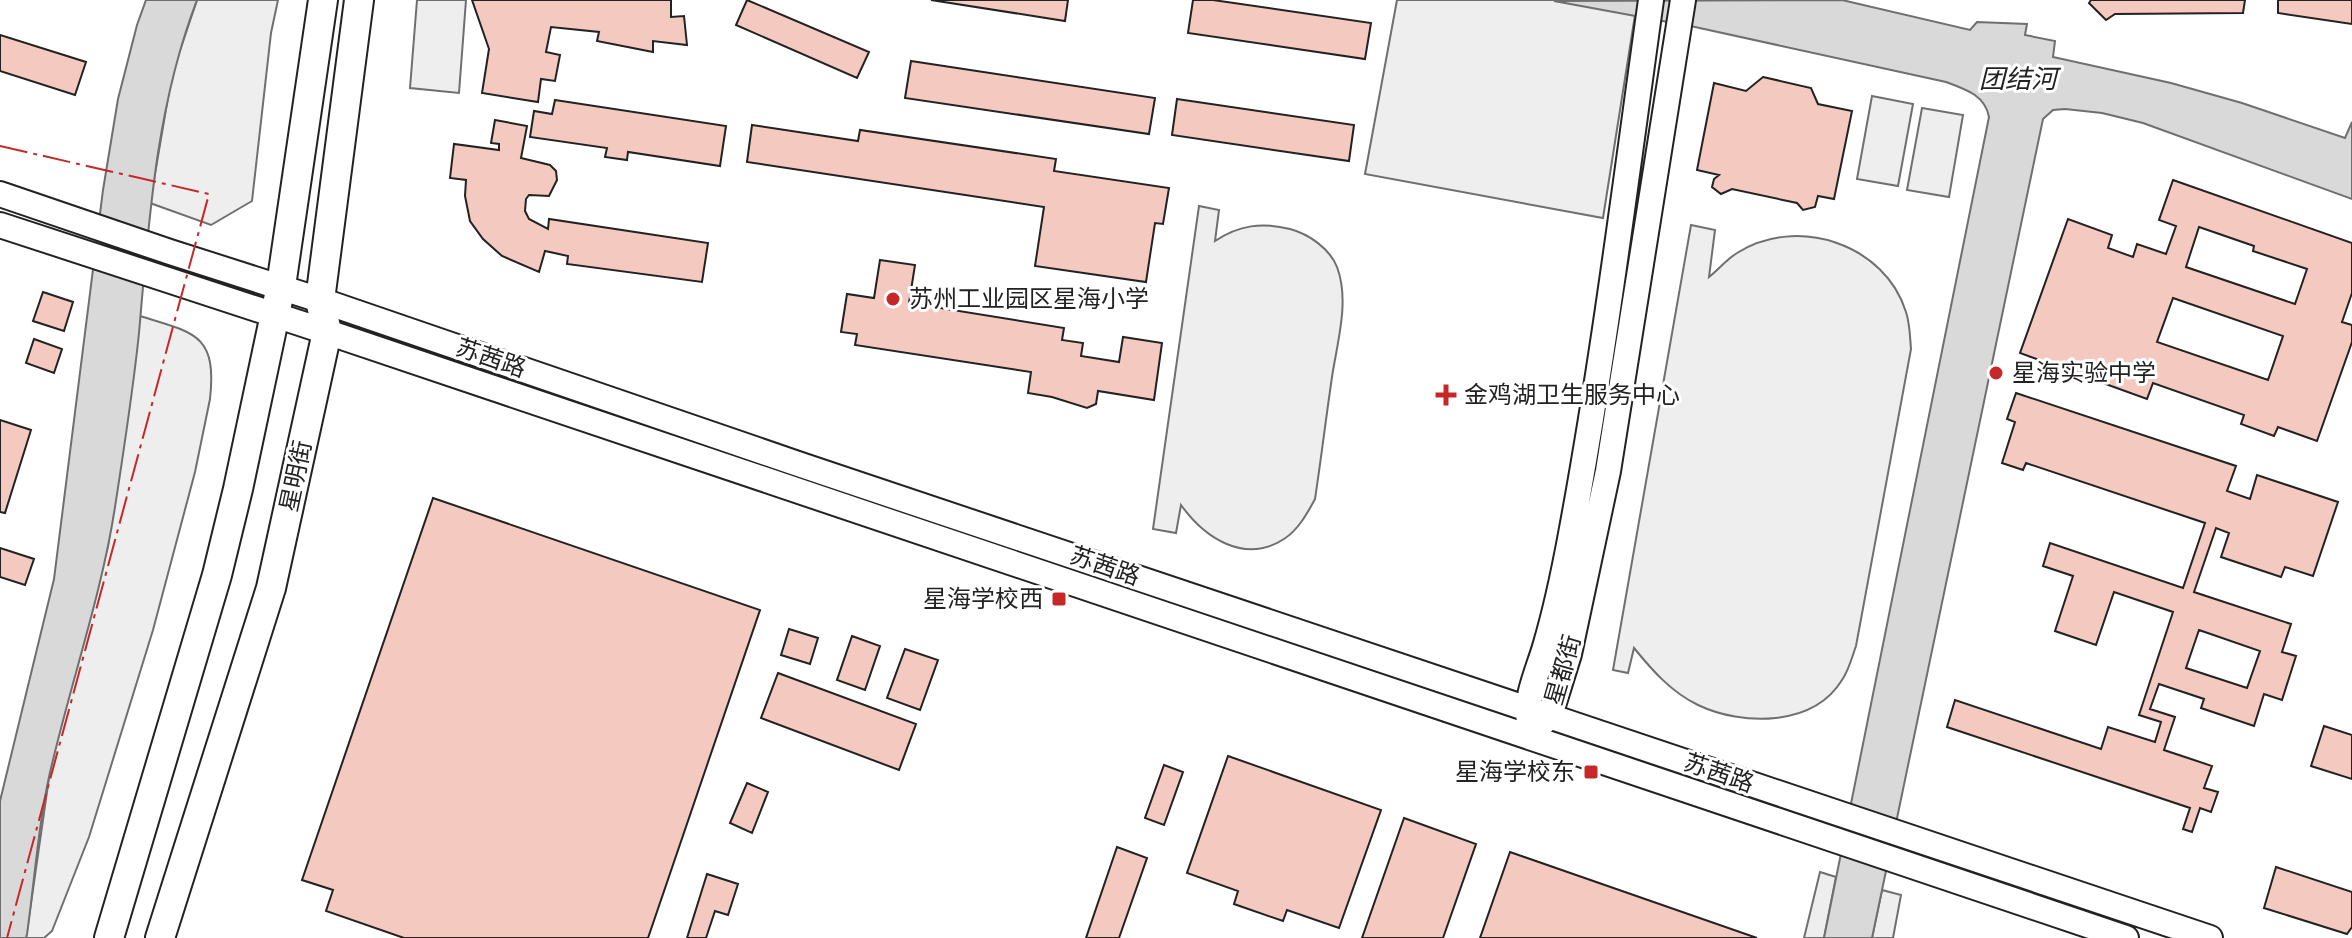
<svg xmlns="http://www.w3.org/2000/svg" width="2352" height="938" font-family="'Fira Sans Condensed','Noto Sans SC',sans-serif">
	<rect width="100%" height="100%" fill="#fff"/>
	<path fill="#eee" stroke="#6f6f6f" stroke-width="2" d="M197,0H278L271,33L252,201L211,225L150,203L172,74Z
		M417,0H466L459,93L410,88Z
		M1397,0H1554L1635,15L1603,218L1365,174Z
		M1872,96L1913,104L1898,186L1857,179Z
		M1922,108L1963,115L1949,197L1907,190Z
		M1199,206L1219,210L1215,241C1239,225 1262,222 1290,229C1309,234 1330,249 1337,267C1350,301 1337,343 1332,377C1326,418 1321,459 1315,499C1307,514 1298,530 1284,539C1244,565 1204,537 1181,505L1176,533L1153,529Z
		M1691,225L1715,230L1709,277C1718,270 1727,259 1737,253C1797,215 1885,244 1906,312C1910,324 1910,338 1911,349L1856,646C1852,657 1849,670 1842,680C1813,727 1742,726 1698,705C1671,692 1652,670 1634,648L1628,673L1613,670Z
		M140,316C195,333 217,334 210,399L195,472L153,630L89,837L52,931L44,938H26L51,764L108,546Z
		M1820,872L1836,877L1824,938H1804Z
		M1882,890L1901,895L1893,938H1872Z"/>
	<path fill="#d9d9d9" stroke="#6f6f6f" stroke-width="2" d="M146,0H197C156,107 149,219 139,333C133,391 124,449 115,507C102,592 73,676 53,760C39,814 35,878 27,934L26,938H0V801L54,579L103,190L118,99L137,25Z
		M1842,0L1970,30L1977,22L2027,24L2025,35L2055,41L2053,57L2171,83L2242,103L2345,138L2352,122V199L2143,123L2102,113L2065,109L2053,110L2043,119L1872,938H1824L1989,117C1985,95 1965,89 1946,82L1695,27L1554,1Z"/>
	<path fill="#f3c9c0" stroke="#222" stroke-width="2" fill-rule="evenodd" d="M472,0H671V17L684,16L687,45L653,41V52L597,41L599,32L551,27L546,52L560,55L555,81L541,79L538,102L482,93L489,49Z
		M747,0L869,52L857,78L736,25Z
		M931,0H1068L1065,21Z
		M1193,0H1213L1371,23L1365,59L1188,33Z
		M2091,0H2245L2243,13L2115,14L2106,20L2089,3Z
		M2278,0H2352V24L2278,13Z
		M0,35L86,62L75,95L0,71Z
		M911,61L1155,98L1149,134L905,98Z
		M1763,77L1811,88L1818,104L1852,111L1834,199L1818,196L1815,207L1803,210L1797,203L1732,189L1721,194L1712,187L1714,179L1719,175L1697,170L1714,83L1746,91Z
		M1177,99L1354,125L1349,161L1172,135Z
		M555,100L726,126L720,166L628,152L627,160L605,157L607,148L530,137L534,111L552,114Z
		M495,120L527,126L521,158L550,165L556,171L557,180L549,196L529,195L526,199L525,211L529,219L548,229L549,219L708,243L702,282L567,264L568,256L545,251L539,272L502,256L483,239L470,221L465,196L466,180L450,178L454,144L499,150V144L491,143Z
		M752,125L858,141L860,130L1056,159L1054,171L1169,188L1163,224L1155,223L1146,282L1035,266L1044,207L747,162Z
		M2173,180L2352,243V293L2342,322L2352,325V342L2317,441L2278,427L2274,436L2241,424L2244,415L2153,383L2147,399L2020,353L2068,219L2112,235L2108,248L2133,257L2137,244L2166,254L2176,226L2159,220ZM2199,227L2254,246L2253,251L2307,269L2295,304L2186,267ZM2173,298L2283,336L2268,380L2157,342Z
		M880,260L915,265L909,303L1064,328L1062,340L1083,343L1081,356L1119,362L1123,337L1162,343L1154,400L1098,391L1096,404L1087,408L1052,397L1028,393L1031,372L855,345L857,334L841,332L847,294L874,298Z
		M43,292L73,302L64,331L33,321Z
		M34,339L62,349L54,373L26,363Z
		M2016,393L2236,466L2227,491L2250,499L2257,475L2338,502L2313,576L2285,567L2281,577L2221,557L2229,533L2216,528L2194,592L2291,624L2282,652L2296,656L2282,700L2264,694L2254,726L2201,708L2204,699L2159,684L2150,709L2175,717L2164,750L2212,766L2204,788L2218,792L2211,812L2200,808L2192,832L2183,829L2190,808L1947,727L1955,700L2101,749L2108,727L2155,742L2161,722L2139,715L2173,612L2114,592L2096,645L2055,631L2073,576L2043,566L2050,543L2183,588L2205,523L2026,463L2023,470L2002,463L2015,422L2007,419ZM2199,630L2260,651L2247,688L2186,668Z
		M0,420L31,430L5,513L0,512Z
		M433,498L760,610L648,938H404L326,911L333,890L302,880Z
		M0,548L34,559L25,585L0,577Z
		M789,629L818,638L810,664L781,655Z
		M852,636L880,646L865,690L837,680Z
		M905,649L938,660L920,710L887,698Z
		M778,673L916,724L899,770L761,718Z
		M2324,726L2352,735V779L2311,766Z
		M1228,756L1381,810L1339,928L1287,910L1283,921L1234,904L1238,891L1187,873Z
		M1164,765L1183,772L1164,825L1145,818Z
		M747,783L768,792L752,833L730,823Z
		M1404,818L1476,844L1443,938H1362Z
		M1117,847L1147,858L1119,938H1086Z
		M1510,852L1757,938H1480Z
		M2276,867L2352,892V927L2347,934L2264,908Z
		M707,874L738,884L728,915L715,911L706,938H687Z"/>
	<g fill="none" stroke-linecap="round" stroke-linejoin="round">
		<defs>
			<path id="secondary" d="M0,194L170,252L320,300L801,465L2210,938
				M0,225L327,332L2126,938
				M1529,722C1525,697 1538,671 1545,647C1556,610 1564,572 1571,534C1604,357 1626,178 1651,0
				M1540,726L1550,715L1569,654L1608,471L1683,0"/>
			<path id="primary" d="M109,938L217,575L238,489L281,286L323,0
				M160,938L271,588L327,332L320,300L359,0"/>
		</defs>
		<use href="#secondary" stroke="#222" stroke-width="28"/>
		<use href="#primary" stroke="#222" stroke-width="32"/>
		<use href="#secondary" stroke="#fff" stroke-width="24"/>
		<use href="#primary" stroke="#fff" stroke-width="28"/>
		<path stroke="#c62828" stroke-width="2" stroke-dasharray="28 6 4 6" stroke-linecap="butt" d="M0,146L209,194L7,938"/>
	</g>
	<g fill="#c62828" stroke="#fff" stroke-width="3">
		<circle cx="893" cy="299" r="8"/>
		<circle cx="1996" cy="373" r="8"/>
		<path d="M1442 383h8v8h8v8h-8v8h-8v-8h-8v-8h8z"/>
		<rect x="1051" y="591" width="16" height="16" rx="4"/>
		<rect x="1583" y="764" width="16" height="16" rx="4"/>
	</g>
	<g text-anchor="middle" stroke-width="6" stroke-linejoin="round" paint-order="stroke">
		<g font-size="24" fill="#222" stroke="#fff" text-anchor="start">
			<text x="909" y="307">苏州工业园区星海小学</text>
			<text x="2012" y="381">星海实验中学</text>
			<text x="1464" y="403">金鸡湖卫生服务中心</text>
			<text x="1043" y="607" text-anchor="end">星海学校西</text>
			<text x="1575" y="780" text-anchor="end">星海学校东</text>
		</g>
		<g font-size="24" fill="#222" stroke="#fff">
			<text transform="translate(491 358) rotate(19)" y="8">苏茜路</text>
			<text transform="translate(296 476) rotate(-78)" y="8">星明街</text>
			<text transform="translate(1105 566) rotate(19)" y="8">苏茜路</text>
			<text transform="translate(1563 670) rotate(-74)" y="8">星都街</text>
			<text transform="translate(1719 773) rotate(19)" y="8">苏茜路</text>
		</g>
		<g font-size="26" font-style="italic" fill="#222" stroke="#fff">
			<text x="2018" y="88">团结河</text>
		</g>
	</g>
</svg>
